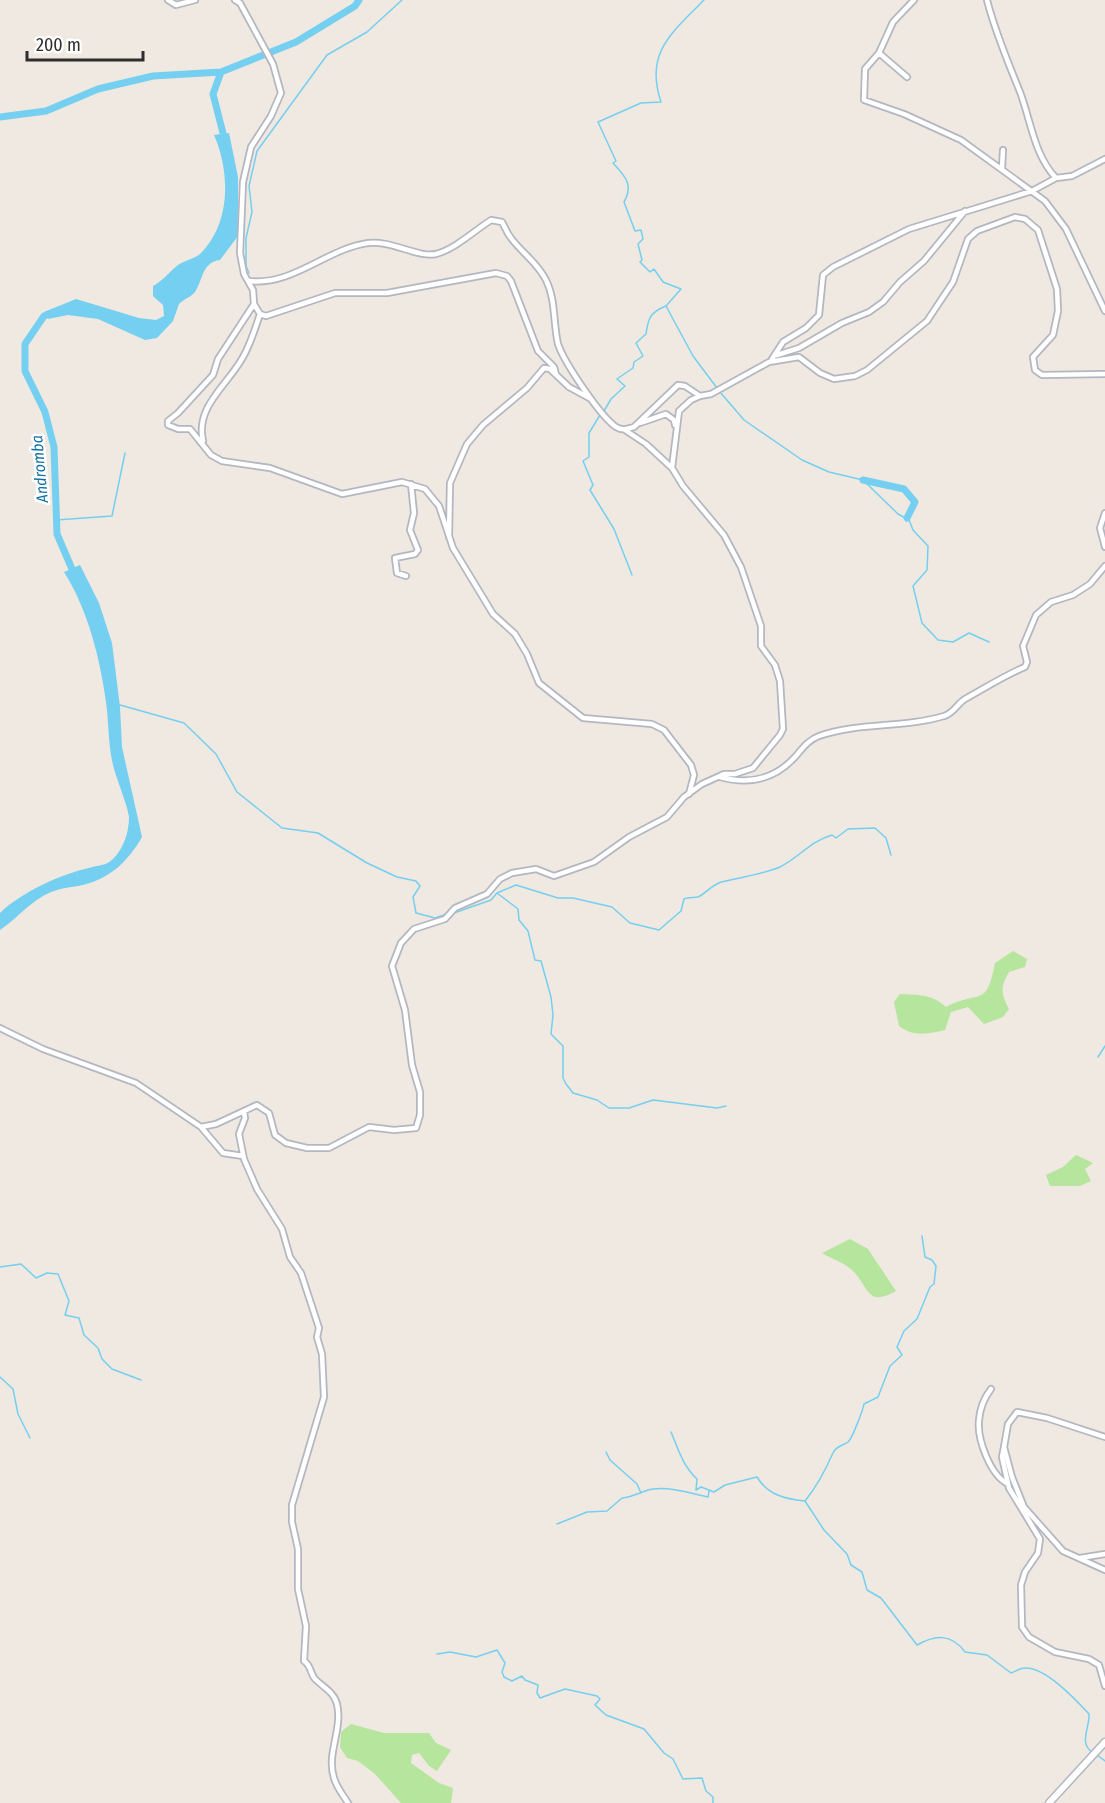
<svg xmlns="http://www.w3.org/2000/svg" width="1105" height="1803" font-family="'Fira Sans Condensed',sans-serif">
	<rect width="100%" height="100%" fill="#efe9e1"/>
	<path fill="#b6e59e" d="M1013,951L1027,959L1025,967L1009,972C1000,987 1001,994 1009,1009L1003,1017L984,1024L968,1007L951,1012L945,1030C928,1034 913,1037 899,1026L894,1002L900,994C919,995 932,994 946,1007C981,989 986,1009 995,963Z
		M1076,1155L1093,1163L1085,1169L1091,1181L1080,1186H1050L1046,1175L1063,1167Z
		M850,1239L868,1249L896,1291C866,1308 869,1286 852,1270C843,1262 832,1259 822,1253Z
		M351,1724L384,1733H429L436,1743L451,1750L437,1771L429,1766L419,1753L412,1755L411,1763L439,1783L453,1788L451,1803H401L375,1774L358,1761L347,1758L340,1747L341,1732Z"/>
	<path fill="#75cff0" d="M229,133L238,177V236L220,260C202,262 203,280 195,292C191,297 184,299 179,304L173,321L157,338L145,340L98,319L68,315L48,319L44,312L76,299L139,318L156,320L164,316L163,305L153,296V286C163,281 169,272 178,265C185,260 196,259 202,252C231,222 230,171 214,135Z
		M80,565L99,603L112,643L120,707L122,747L142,837C128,861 111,878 83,885C73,887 61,888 51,892C31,900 18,918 0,930V913C20,893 61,874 89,868C98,865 106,866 113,859C124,848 129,832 129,817C128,806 116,778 113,765C108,744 109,723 106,702C100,658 88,610 64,572Z"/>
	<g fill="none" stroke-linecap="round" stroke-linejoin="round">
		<path stroke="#75cff0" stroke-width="1.5" d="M704,0C673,32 644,52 661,102L641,103L598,122L616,161L613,163C625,176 634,185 624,202L635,231L641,230L643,239L638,244L642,260L640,262L650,272L654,269L663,282L681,289L666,306L693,356L717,388
			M249,273L246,266V238L252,212L249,186L257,151L327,55L367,32L402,0
			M720,392L744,420L802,460L829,472L863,480L898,514L909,520L913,530L928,546L927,570L913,586L922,623L938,640L953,642L969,633L989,642
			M604,411L611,399L625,386L617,379L633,368L634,362L643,356L636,343L646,334C648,319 650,312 666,306
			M600,415L589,433V457L583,461L593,485L590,490L614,529L632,575
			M56,520L112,516L125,453
			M120,705L184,723L216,754L237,792L282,828L318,833L367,863L397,877L416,881L420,886L413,897L416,913L435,918L447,914
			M497,893L516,885L558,898H573L612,907L630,923L659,930L681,911L684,899C688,897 694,898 698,897C706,893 712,885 721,882C738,878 764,874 780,867C798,858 811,841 832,835L836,838L848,829L875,828L886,838L891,855
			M454,913L491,900L497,893L518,909L519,920L528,931L535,960L541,961L551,997L553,1015L551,1034L563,1046V1078L566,1084L573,1093L597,1100L609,1108H629L653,1100L717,1108L726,1106
			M1098,1057L1105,1046
			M0,1267L21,1264L36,1278L47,1273L58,1274L69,1301L65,1315L79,1318L84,1335L98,1348L102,1359L112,1369L141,1380
			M0,1377L13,1389L18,1414L30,1438
			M671,1432C678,1449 683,1466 697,1479L696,1490L701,1487L714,1492L725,1485L757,1477C768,1495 785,1499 805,1501L824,1530L847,1554L851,1565L862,1572L867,1590L881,1598L917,1645C935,1635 951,1633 965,1652L987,1655L1011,1673C1015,1672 1020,1668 1024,1668C1045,1666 1076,1700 1089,1714C1090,1728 1078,1743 1093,1753
			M606,1452L610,1460L637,1484L641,1493
			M805,1501C817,1486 826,1469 833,1453C836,1446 842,1446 848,1442C852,1439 863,1410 864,1404L878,1397L890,1366L902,1355L897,1347L904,1331L917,1319L930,1287L934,1284L936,1266L932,1260L925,1257L922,1236
			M557,1524L587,1512L607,1511L622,1498C635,1497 641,1491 653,1489C673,1487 689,1493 708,1497L709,1491
			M437,1654L450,1652L476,1657L497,1650L505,1663L502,1672L504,1677L512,1681L522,1676L525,1680L538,1685L537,1693L540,1698L565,1689L597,1696L600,1699L595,1705L606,1715L644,1729L664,1753L673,1759L683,1779L702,1778L706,1791L713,1797V1803
			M1097,1755L1105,1761"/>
		<path stroke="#75cff0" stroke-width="7" d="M0,117L46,111L98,89L153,76L221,72
			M225,141L213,94L221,72L296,42L355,6L359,0
			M54,312L44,316L25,344V371L45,412L54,447L57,534L75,576
			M863,480L904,489L915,502L907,518"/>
		<defs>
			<path id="street" d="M168,0L176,5L195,0
				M235,0L240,3L273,64L281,93L271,116L251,147L243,182L240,253L244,274L253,290L254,304L218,359L213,375L178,413L168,421V425L178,429H190L211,455L222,461L270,468L342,494L402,482L425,489L439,506L453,548L493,614L515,634L527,654L539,683L583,718L652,724L664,730L691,765L694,775L689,794
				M914,0L893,22L879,53L865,69L864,100L904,114L961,140L1045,201L1066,229L1105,311
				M987,0C995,32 1008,62 1020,92C1031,121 1034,155 1056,178
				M879,53L907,77
				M1002,168L1003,150
				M249,281C293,286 326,249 368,243C391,240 418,258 436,254C455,249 474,231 491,220L502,222C505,227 507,233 511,238C522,253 537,262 546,280C556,300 553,323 558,344C564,362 600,416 616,427C623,431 627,429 634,427L678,385L685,386L700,396L711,394L769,362L799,357L820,373L834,379L855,376L867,370L927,321L953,282L968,239L977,231L1015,217L1025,219L1038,230L1057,289L1058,311L1053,335L1033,357L1035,370L1042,375L1105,374
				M254,304L260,314L266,316L335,293H387L496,273L507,276L511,281L538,351L554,367L556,374
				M777,355L799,348L842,323L869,312L883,302L900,282L924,261L965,211
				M772,359L783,342L806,328L819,315L823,275L833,267L909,229L1032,191L1056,178L1072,176L1105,159
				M640,423L666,414L674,420L675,425
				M203,441C195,406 228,385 243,357C251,343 255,329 260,314
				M672,468L679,411L691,400L700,396
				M1105,513L1100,528L1105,547
				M449,537L450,483L467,444L483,425L527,388L544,368L550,369L569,387L591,399
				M406,576L397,573L395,558L415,554L418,550L410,530L414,513L411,484
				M720,777C749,785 774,780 795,757C802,749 808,740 819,736C858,722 905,728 944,716C953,714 958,703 965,699C985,688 1005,675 1025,667L1027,662L1023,646L1036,615L1051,602L1073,595L1090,584L1105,566
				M0,1028L43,1049L136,1083L201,1127L216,1124L257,1105L269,1113L275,1135L286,1143L307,1148H329L369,1127L394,1130L416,1128L420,1115V1092L412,1065L405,1010L392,966L401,943L414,929L445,919L455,908L487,894L500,879L512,873L536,869L554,876L594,862L629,837L667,817L684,797L702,784L724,774H735L753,768L780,735L783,729L780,681L775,665L761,646V626L741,567L724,535L683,486L672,468L646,444L625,430
				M244,1112L245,1118L239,1134L244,1159L257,1189L282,1229L290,1257L301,1273L319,1328L317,1337L322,1354L324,1397L292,1505V1522L298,1549V1589L306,1626L304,1661C311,1665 310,1673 315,1679C323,1687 334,1692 337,1704C343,1729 326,1754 334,1778C337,1788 343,1795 348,1803
				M201,1127L223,1153L243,1156
				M991,1389C984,1398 980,1408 979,1420C977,1439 990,1475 1008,1484
				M1105,1437L1047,1418L1017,1412L1008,1424L1004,1447L1012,1477L1024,1507L1063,1551L1105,1570
				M1004,1447L1002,1457L1009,1488L1040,1539L1038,1553L1025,1572L1021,1585L1022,1627L1029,1637L1055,1652L1089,1659L1099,1665L1105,1686
				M1080,1558L1105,1554"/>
			<path id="secondary" d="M1049,1803L1105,1742"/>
		</defs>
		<use href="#street" stroke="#b4b7c1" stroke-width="8"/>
		<use href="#secondary" stroke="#b4b7c1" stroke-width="9"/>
		<use href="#street" stroke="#fff" stroke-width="4.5"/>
		<use href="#secondary" stroke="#fff" stroke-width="6"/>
	</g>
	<g text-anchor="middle" stroke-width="5" stroke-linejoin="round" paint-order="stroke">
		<g font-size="16" font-style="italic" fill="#0d6fa3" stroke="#fff">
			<text transform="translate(39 469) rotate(-95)" y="6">Andromba</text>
		</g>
	</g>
	<path d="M27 51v9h116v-9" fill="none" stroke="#2e2e2e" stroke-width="3"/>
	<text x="36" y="51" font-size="18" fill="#2e2e2e" stroke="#ffffff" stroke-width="4.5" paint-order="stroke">200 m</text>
</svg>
